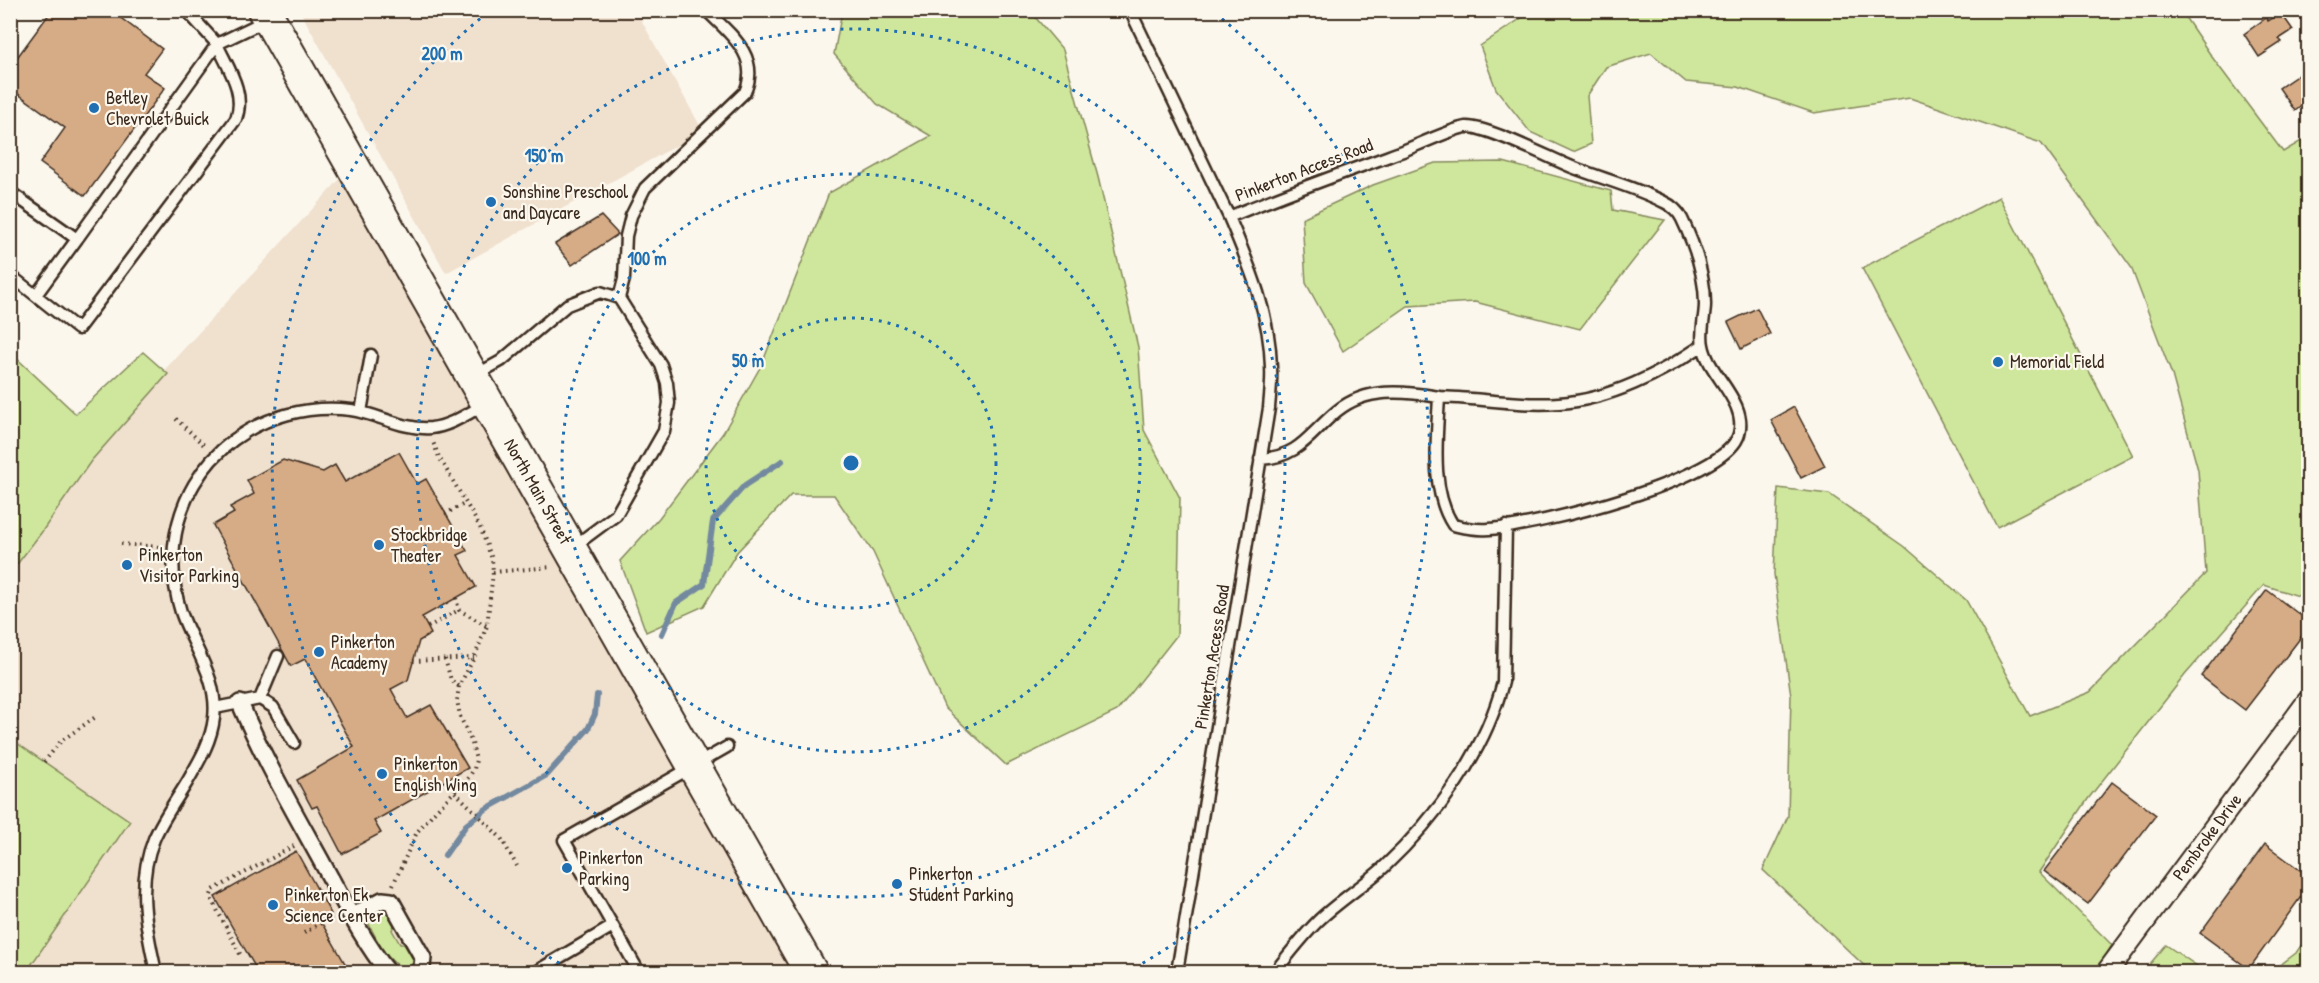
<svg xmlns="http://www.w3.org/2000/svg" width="2319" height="983" font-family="'Patrick Hand',sans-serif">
	<rect width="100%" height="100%" fill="#fbf7ec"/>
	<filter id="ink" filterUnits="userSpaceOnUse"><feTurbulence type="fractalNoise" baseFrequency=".0167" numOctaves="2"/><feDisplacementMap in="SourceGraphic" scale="12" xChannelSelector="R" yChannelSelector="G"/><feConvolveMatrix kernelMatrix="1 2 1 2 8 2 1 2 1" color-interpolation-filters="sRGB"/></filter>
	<g filter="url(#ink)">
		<path fill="#f0e0ce" d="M300,11H636L703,131L446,273Z
			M352,166L811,972H11L10,538Z"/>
		<path fill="#cfe79c" stroke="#85885d" stroke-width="1.5" d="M842,11H1030L1063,50L1098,177L1138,347L1144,430L1180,498L1177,635L1117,711L1006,765L945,708L873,552L834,495H791L737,552L704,606L646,632L620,561L659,518L723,433L762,364L829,193L931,136L877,104L834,54Z
			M1532,11H2181L2212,57L2283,152L2308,137V599L2264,585L2185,675L2088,799L2039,872L2112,945L2096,972H1871L1763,870L1788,816L1791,696L1774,574L1778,488L1829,494L1904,546L1966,600L2030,716L2090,692L2206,573L2198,470L2172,375L2131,267L2041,143L1910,98L1814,113L1738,87L1686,82L1651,53L1606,67L1587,96L1591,144L1573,152L1530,132L1496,89L1480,46Z
			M1503,162L1611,191L1613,210L1665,220L1580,329L1475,302L1408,306L1343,351L1306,283L1302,218L1373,185L1435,163Z
			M1999,197L2133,456L1997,527L1862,268Z
			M143,352L168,374L91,461L41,533L11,572V353L76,414Z
			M11,739L130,821L27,971L11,960Z
			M382,909L385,910L394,925L392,930L400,944H404L413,959L412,966C389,973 376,936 367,921L368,918Z
			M2308,935V972H2271L2296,953Z
			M2166,945L2206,972H2143Z"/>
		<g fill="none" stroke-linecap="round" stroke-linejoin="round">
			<path stroke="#73899f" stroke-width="6" d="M662,634L676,603L704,584L713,521L745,485L782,461
				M445,855L466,825L486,809L547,775L588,729L595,714L597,695"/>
		</g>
		<path fill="#d6ac87" stroke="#3b2a1e" stroke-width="1.5" d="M52,10H110L162,49L144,73L165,88L85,196L40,163L65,128L10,88V67Z
			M2281,13L2293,30L2279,39L2282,42L2259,57L2244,34L2266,18L2268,21Z
			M2301,73L2308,83V101L2295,111L2279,88Z
			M601,216L618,234L572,265L555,244Z
			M1757,308L1770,334L1741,349L1728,322Z
			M1794,407L1825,466L1801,478L1771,420Z
			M399,452L417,484L426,479L467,551L458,555L476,587L422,617L431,634L419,641L408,680L391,689L407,718L431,705L468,768L374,821L381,833L342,854L317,806L312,808L297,780L354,747L305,659L291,666L213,525L234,513L230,507L254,494L247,480L283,460L323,472L335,465L345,482Z
			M2267,590L2308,621V628L2245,710L2201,676Z
			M2112,782L2156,815L2088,904L2044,871Z
			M2265,844L2308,876V887L2249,969L2200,933Z
			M296,851L331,914L320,920L350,972H258L215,897Z"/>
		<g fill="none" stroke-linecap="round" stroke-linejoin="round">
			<defs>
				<path id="service" d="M186,10L217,44L267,20
					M1130,10L1229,217
					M10,192L77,239L217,44
					M10,275L78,329L236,119C246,93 228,68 217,44
					M36,295L77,239
					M619,298L624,279L626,236L631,216L645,188L745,92C761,56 729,33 706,10
					M474,376L501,361L567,305L600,292L619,298L661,365L667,383L669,403L664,431L616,515L573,547
					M361,412L371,355
					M1260,459C1300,457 1309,434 1337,411C1366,387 1404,391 1439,397
					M260,699L278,656
					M215,708L260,699L273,707L294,743
					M156,972C146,928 136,883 154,839C162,820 175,802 186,784C198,763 211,743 214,718C219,679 193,647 181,612C174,590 172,567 174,545C185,455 263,400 351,410C378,414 403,430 431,428C450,426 467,414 484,405
					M535,972L613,926
					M639,972L564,840L727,747
					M1177,972L1269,408C1270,395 1272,381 1271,367C1270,313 1249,265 1229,217C1286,193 1345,172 1403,151C1418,145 1452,129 1466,127C1485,125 1552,159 1572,167C1603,179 1635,187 1664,202C1671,205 1679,212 1682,219C1694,244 1705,276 1705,304C1705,317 1700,332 1703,345C1708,375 1748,401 1739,434C1727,480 1534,527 1489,529C1477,530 1465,528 1453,525C1430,490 1437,438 1439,397C1479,398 1519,406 1559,403C1609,400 1662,373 1703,345
					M1275,972C1288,955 1303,936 1319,920C1339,901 1363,886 1383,868C1436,818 1485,753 1503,682L1506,526"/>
				<path id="pedestrian" d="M240,703C264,760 295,813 324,866C344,902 363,941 388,972
					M352,916L382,900L391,901L423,958L422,967L418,972"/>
				<g id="minor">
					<path id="s1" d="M2107,972L2308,701"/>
				</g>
				<g id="primary">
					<path id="s2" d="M264,10L811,972"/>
				</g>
			</defs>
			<use href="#service" stroke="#3b2a1e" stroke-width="15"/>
			<use href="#pedestrian" stroke="#3b2a1e" stroke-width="20"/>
			<use href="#minor" stroke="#3b2a1e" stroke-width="24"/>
			<use href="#primary" stroke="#3b2a1e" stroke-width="36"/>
			<path stroke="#3b2a1e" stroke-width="4" stroke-dasharray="1.5 4.5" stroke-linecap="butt" d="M176,419L206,447
				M445,514L466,503
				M121,544L160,547
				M493,572L552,567
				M456,598L459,610L487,626
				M428,627L459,610
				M445,659L451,680L459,686
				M413,661L474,658
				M44,762L61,741L97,716
				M455,792L501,838L517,866
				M393,885L417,832L435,811L469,777L474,769L476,760L472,743L460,716L457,700L459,686L474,658L487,626L493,572L492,559L480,527L439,457L433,442
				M304,933L334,916
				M240,954L212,900L211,895L213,890L294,846"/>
			<use href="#service" stroke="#fbf7ec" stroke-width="10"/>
			<use href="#pedestrian" stroke="#fbf7ec" stroke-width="15"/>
			<use href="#minor" stroke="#fbf7ec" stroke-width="20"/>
			<use href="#primary" stroke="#fbf7ec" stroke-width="32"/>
		</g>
	</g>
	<g fill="none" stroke="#1f6fb2" stroke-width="3" stroke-dasharray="3 6">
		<circle cx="851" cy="463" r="145"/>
		<circle cx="851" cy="463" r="289"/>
		<circle cx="851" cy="463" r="434"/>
		<path d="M575 972A579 579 0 0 1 487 13M1215 13A579 579 0 0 1 1127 972"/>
	</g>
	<g fill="#1f6fb2" stroke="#fbf7ec" stroke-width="2">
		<circle cx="94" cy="108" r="6"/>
		<circle cx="491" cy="202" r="6"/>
		<circle cx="1998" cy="362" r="6"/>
		<circle cx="379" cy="545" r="6"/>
		<circle cx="127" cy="565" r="6"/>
		<circle cx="319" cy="652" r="6"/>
		<circle cx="382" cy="774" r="6"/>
		<circle cx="567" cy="868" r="6"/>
		<circle cx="897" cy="884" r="6"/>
		<circle cx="273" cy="905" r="6"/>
	</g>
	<g text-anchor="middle" stroke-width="4.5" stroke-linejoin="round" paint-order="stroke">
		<g font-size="18" fill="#3b2a1e" stroke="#fbf7ec" text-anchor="start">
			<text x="106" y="104">Betley<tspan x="106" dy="21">Chevrolet Buick</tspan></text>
			<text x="503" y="198">Sonshine Preschool<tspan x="503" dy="21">and Daycare</tspan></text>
			<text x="2010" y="368">Memorial Field</text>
			<text x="391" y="541">Stockbridge<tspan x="391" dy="21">Theater</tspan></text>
			<text x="139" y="561">Pinkerton<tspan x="139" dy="21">Visitor Parking</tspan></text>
			<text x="331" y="648">Pinkerton<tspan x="331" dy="21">Academy</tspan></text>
			<text x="394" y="770">Pinkerton<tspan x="394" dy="21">English Wing</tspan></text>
			<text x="579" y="864">Pinkerton<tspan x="579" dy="21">Parking</tspan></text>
			<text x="909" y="880">Pinkerton<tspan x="909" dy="21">Student Parking</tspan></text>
			<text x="285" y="901">Pinkerton Ek<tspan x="285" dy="21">Science Center</tspan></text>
		</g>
		<g font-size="18" fill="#3b2a1e" stroke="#fbf7ec">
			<text transform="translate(1304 170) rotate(-21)" y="6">Pinkerton Access Road</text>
			<text dy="6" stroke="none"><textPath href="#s2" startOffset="554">North Main Street</textPath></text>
			<text transform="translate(1212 657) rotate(-81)" y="6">Pinkerton Access Road</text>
			<text dy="6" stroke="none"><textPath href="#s1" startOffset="168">Pembroke Drive</textPath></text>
		</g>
	</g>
	<circle cx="851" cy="463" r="9" fill="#1f6fb2" stroke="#fbf7ec" stroke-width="3"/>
	<g font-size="18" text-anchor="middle" font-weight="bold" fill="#1f6fb2" stroke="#fbf7ec" stroke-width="4.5" stroke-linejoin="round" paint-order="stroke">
		<text x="442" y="60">200 m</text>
		<text x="544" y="162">150 m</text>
		<text x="647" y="265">100 m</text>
		<text x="748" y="367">50 m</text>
	</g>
	<rect width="2319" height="983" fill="none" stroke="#fbf7ec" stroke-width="36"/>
	<rect x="18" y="18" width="2283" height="947" fill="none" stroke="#3b2a1e" stroke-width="2" filter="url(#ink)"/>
</svg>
